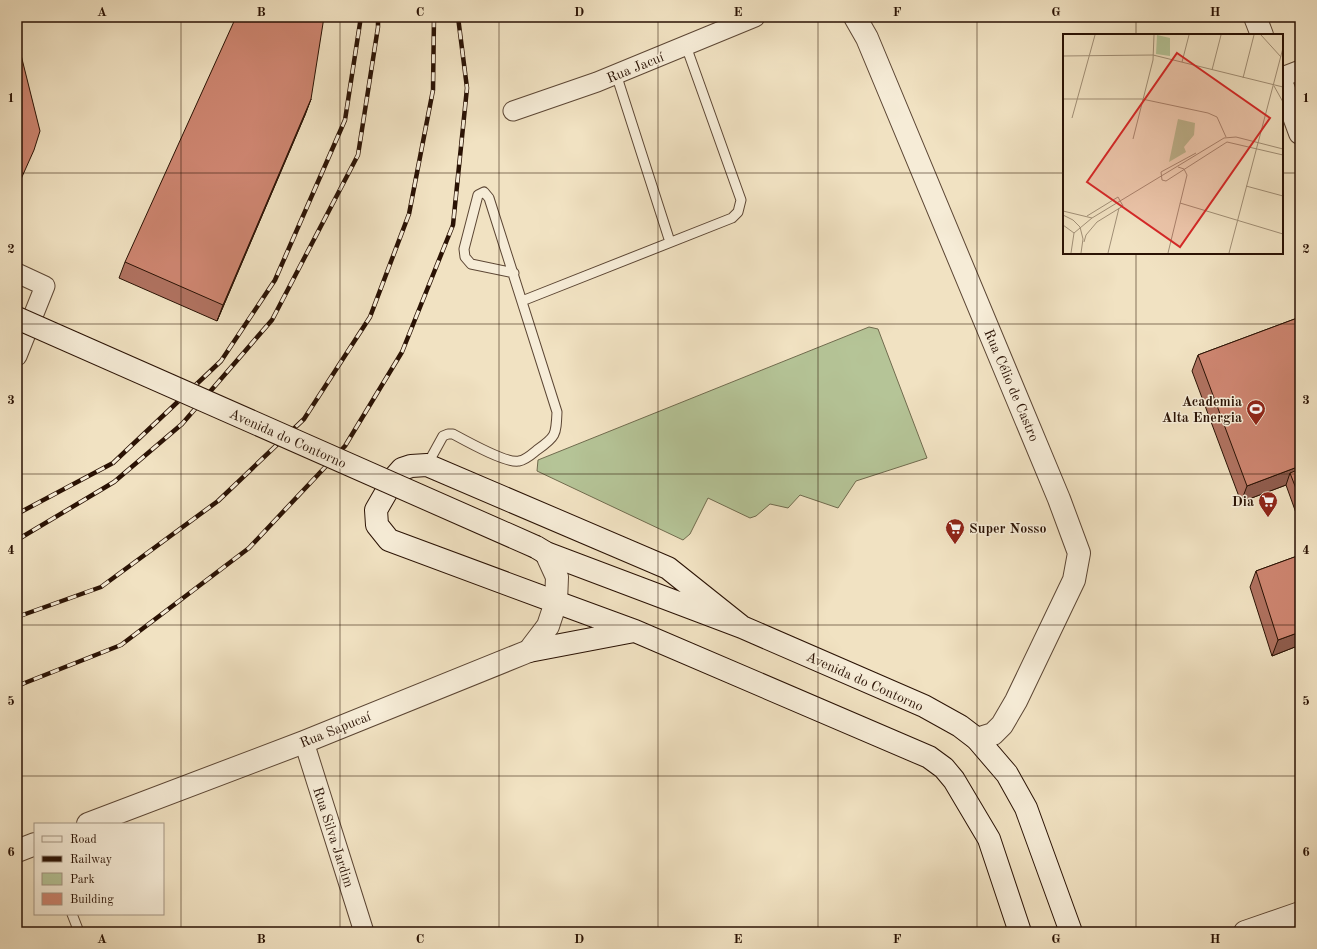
<svg xmlns="http://www.w3.org/2000/svg" width="1317" height="949" font-family="'Old Standard TT',serif">
	<rect width="100%" height="100%" fill="#f1e2c2"/>
	<filter id="stains"><feTurbulence type="fractalNoise" baseFrequency=".005" numOctaves="4"/><feColorMatrix values="0 0 0 0 .2 0 0 0 0 .09 0 0 0 0 .02 0 0 0 .5 -.17"/></filter>
	<radialGradient id="worn" r=".72"><stop offset=".6" stop-color="#630" stop-opacity="0"/><stop offset="1" stop-color="#630" stop-opacity=".3"/></radialGradient>
	<path fill="#b5c497" stroke="#706b4e" d="M869,327L878,329L927,458L856,481L838,508L800,495L788,508L770,504L756,516L750,518L708,498L690,534L683,540L537,471L538,460Z"/>
	<g fill="none" stroke-linecap="round" stroke-linejoin="round">
		<defs>
			<path id="service" d="M616,74L670,242
				M522,301L732,218L738,212L741,200L686,46
				M427,465L443,436L448,434H453C466,441 507,464 519,461C526,460 532,454 537,450C556,437 556,435 557,412L489,198L484,192L478,195L464,249L465,257L471,264L514,273
				M72,914L79,932"/>
			<path id="minor" d="M1282,77L1300,70
				M513,111L597,82L755,17
				M17,273L45,286L17,356
				M304,742L364,932"/>
			<path id="tertiary" d="M855,17L867,38L1059,499L1079,553L1074,580L1016,701L1002,725L993,734L977,739
				M1255,17L1262,35
				M1282,84L1300,133
				M88,824L304,742L529,651L548,626L556,602L557,577L546,553
				M17,851L35,844
				M1245,932L1300,913"/>
			<path id="secondary" d="M536,547L546,553L742,627L924,706L960,726L977,739L1007,774L1026,808L1071,932
				M742,627L668,568L427,465L411,466L402,469L395,477L376,510L377,525L389,540L556,602L635,631L929,757L944,768L954,780L989,839L1020,932
				M529,651L634,631"/>
		</defs>
		<use href="#service" stroke="#5c4634" stroke-width="11"/>
		<use href="#minor" stroke="#5c4634" stroke-width="21"/>
		<use href="#tertiary" stroke="#5c4634" stroke-width="24"/>
		<use href="#secondary" stroke="#2a1204" stroke-width="24"/>
		<use href="#service" stroke="#f6ecd7" stroke-width="9"/>
		<use href="#minor" stroke="#f6ecd7" stroke-width="19"/>
		<use href="#tertiary" stroke="#f6ecd7" stroke-width="22"/>
		<use href="#secondary" stroke="#f6ecd7" stroke-width="22"/>
		<defs>
			<path id="rail" d="M17,514L113,463L221,361L275,280L345,120L360,23V17
				M17,540L114,482L182,424L272,320L358,155L378,27V17
				M17,617L101,587L218,501L304,419L370,317L409,214L433,90L434,17
				M17,686L121,645L249,548L345,446L402,352L453,225L467,88L458,17"/>
		</defs>
		<use href="#rail" stroke="#2a1204" stroke-width="4.5"/>
		<use href="#rail" stroke="#f6ecd7" stroke-width="3" stroke-dasharray="9" stroke-linecap="butt"/>
		<defs>
			<path id="secondary-bridge" d="M17,318L536,547"/>
		</defs>
		<use href="#secondary-bridge" stroke="#2a1204" stroke-width="24" stroke-linecap="butt"/>
		<use href="#secondary-bridge" stroke="#f6ecd7" stroke-width="22"/>
	</g>
	<path fill="#b07260" stroke="#2a1204" d="M311,99L305,115L217,321L119,278L125,262Z
		M1300,317V524L1286,485L1241,502L1192,371L1198,355Z
		M1300,555V645L1272,656L1250,587L1256,571Z"/>
	<path fill="#905d4e" stroke="#2a1204" d="M311,99L305,115L217,321L223,305Z
		M1300,466V480L1290,473L1286,485L1241,502L1247,486Z
		M1300,632V645L1272,656L1278,640Z"/>
	<path fill="#cd8570" stroke="#2a1204" d="M236,17H324L311,99L223,305L125,262Z
		M17,39L40,131L34,150L17,188Z
		M1300,317V466L1247,486L1198,355Z
		M1300,469V499L1290,473Z
		M1300,555V632L1278,640L1256,571Z"/>
	<path fill="none" stroke="#2a1204" stroke-width="1" stroke-opacity="0.55" d="M181,17V932M340,17V932M499,17V932M658,17V932M818,17V932M977,17V932M1136,17V35M17,173H1064M1282,173H1300M1136,253V932M17,324H1300M17,474H1300M17,625H1300M17,776H1300"/>
	<defs>
		<symbol id="stadium-pin" viewBox="-11 -11 22 30"><path d="M0 17L-7.5 6A9.5 9.5 0 1 1 7.5 6Z" fill="#8f2418" stroke="#f6ecd7"/><path d="M0-5a6.5 5 0 1 0 0 10a6.5 5 0 1 0 0-10ZM-3.5-1.8h7v3.6h-7Z" fill="#fff"/></symbol>
		<symbol id="supermarket-pin" viewBox="-11 -11 22 30"><path d="M0 17L-7.5 6A9.5 9.5 0 1 1 7.5 6Z" fill="#8f2418" stroke="#f6ecd7"/><path d="M-6-5.5h2.5l.6 2H6L4.5 2H-2.5L-4.4-4H-6ZM-1.5 3.2a1.3 1.3 0 1 0 .1 0ZM3 3.2a1.3 1.3 0 1 0 .1 0Z" fill="#fff"/></symbol>
	</defs>
	<g fill-rule="evenodd">
		<use href="#stadium-pin" x="1245" y="398" width="22" height="30"/>
		<use href="#supermarket-pin" x="1257" y="490" width="22" height="30"/>
		<use href="#supermarket-pin" x="944" y="517" width="22" height="30"/>
	</g>
	<g text-anchor="middle" stroke-width="3" stroke-linejoin="round" paint-order="stroke">
		<g font-size="14" fill="#2a1204" stroke="#f6ecd7">
			<text transform="translate(635 67) rotate(-22)" y="5">Rua Jacuí</text>
			<text transform="translate(1012 385) rotate(67)" y="5">Rua Célio de Castro</text>
			<text transform="translate(288 438) rotate(24)" y="5">Avenida do Contorno</text>
			<text transform="translate(865 681) rotate(24)" y="5">Avenida do Contorno</text>
			<text transform="translate(335 729) rotate(-22)" y="5">Rua Sapucaí</text>
			<text transform="translate(334 837) rotate(72)" y="5">Rua Silva Jardim</text>
		</g>
		<g font-size="14" font-weight="bold" fill="#2a1204" stroke="#f6ecd7" text-anchor="end">
			<text x="1242" y="406">Academia<tspan x="1242" dy="16">Alta Energia</tspan></text>
			<text x="1254" y="506">Dia</text>
			<text x="969" y="533" text-anchor="start">Super Nosso</text>
		</g>
	</g>
	<g transform="translate(1063 34)">
		<rect width="220" height="220" fill="#f1e2c2"/>
		<path d="M94,1L107,4V22L93,20ZM115,85L132,89L131,101L121,113L123,118L106,128Z" fill="#b5c497"/>
		<path fill="none" stroke="#a18f76" stroke-width="1" d="M198,1L218,23M0,22L90,21L220,53M119,28L126,1M149,36L158,1M180,44L191,1M211,52L220,68M0,65H79L145,79L154,83L163,103M9,84L32,1M70,105L90,26L91,1M133,119L98,138L99,146L103,147L164,108L220,121M183,152L220,162M117,169L220,200M0,177L29,184M0,181L10,186L17,193L20,205L18,219M0,191L11,199M11,199L29,184L161,104L173,103L220,115M21,208L23,201L34,188L60,172L55,163L24,182M8,219L11,199M45,219L56,174M105,219L124,141L121,135L115,133M166,219L220,14"/>
		<path fill="#d62828" fill-opacity="0.15" stroke="#d62828" stroke-width="2" d="M114,19L207,84L117,213L24,148Z"/>
		<rect width="220" height="220" fill="none" stroke="#2a1204" stroke-width="2"/>
	</g>
	<rect width="1317" height="949" fill="none" stroke="#f1e2c2" stroke-width="44"/>
	<rect x="34" y="823" width="130" height="92" fill="#f6ecd7" stroke="#a49583"/>
	<rect x="42" y="836" width="20" height="6" fill="#f6ecd7" stroke="#a49583"/>
	<text x="70" y="843" font-size="12" fill="#2a1204">Road</text>
	<rect x="42" y="856" width="20" height="6" fill="#2a1204" stroke="#a49583"/>
	<text x="70" y="863" font-size="12" fill="#2a1204">Railway</text>
	<rect x="42" y="873" width="20" height="12" fill="#b5c497" stroke="#a49583"/>
	<text x="70" y="883" font-size="12" fill="#2a1204">Park</text>
	<rect x="42" y="893" width="20" height="12" fill="#cd8570" stroke="#a49583"/>
	<text x="70" y="903" font-size="12" fill="#2a1204">Building</text>
	<rect x="22" y="22" width="1273" height="905" fill="none" stroke="#2a1204" stroke-width="1.5"/>
	<g font-size="13" text-anchor="middle" font-weight="bold" fill="#2a1204">
		<text x="102" y="16">A</text>
		<text x="261" y="16">B</text>
		<text x="420" y="16">C</text>
		<text x="579" y="16">D</text>
		<text x="738" y="16">E</text>
		<text x="897" y="16">F</text>
		<text x="1056" y="16">G</text>
		<text x="1215" y="16">H</text>
		<text x="11" y="102">1</text>
		<text x="1306" y="102">1</text>
		<text x="11" y="253">2</text>
		<text x="1306" y="253">2</text>
		<text x="11" y="404">3</text>
		<text x="1306" y="404">3</text>
		<text x="11" y="554">4</text>
		<text x="1306" y="554">4</text>
		<text x="11" y="705">5</text>
		<text x="1306" y="705">5</text>
		<text x="11" y="856">6</text>
		<text x="1306" y="856">6</text>
		<text x="102" y="943">A</text>
		<text x="261" y="943">B</text>
		<text x="420" y="943">C</text>
		<text x="579" y="943">D</text>
		<text x="738" y="943">E</text>
		<text x="897" y="943">F</text>
		<text x="1056" y="943">G</text>
		<text x="1215" y="943">H</text>
	</g>
	<rect width="100%" height="100%" filter="url(#stains)"/>
	<rect width="100%" height="100%" fill="url(#worn)"/>
</svg>
